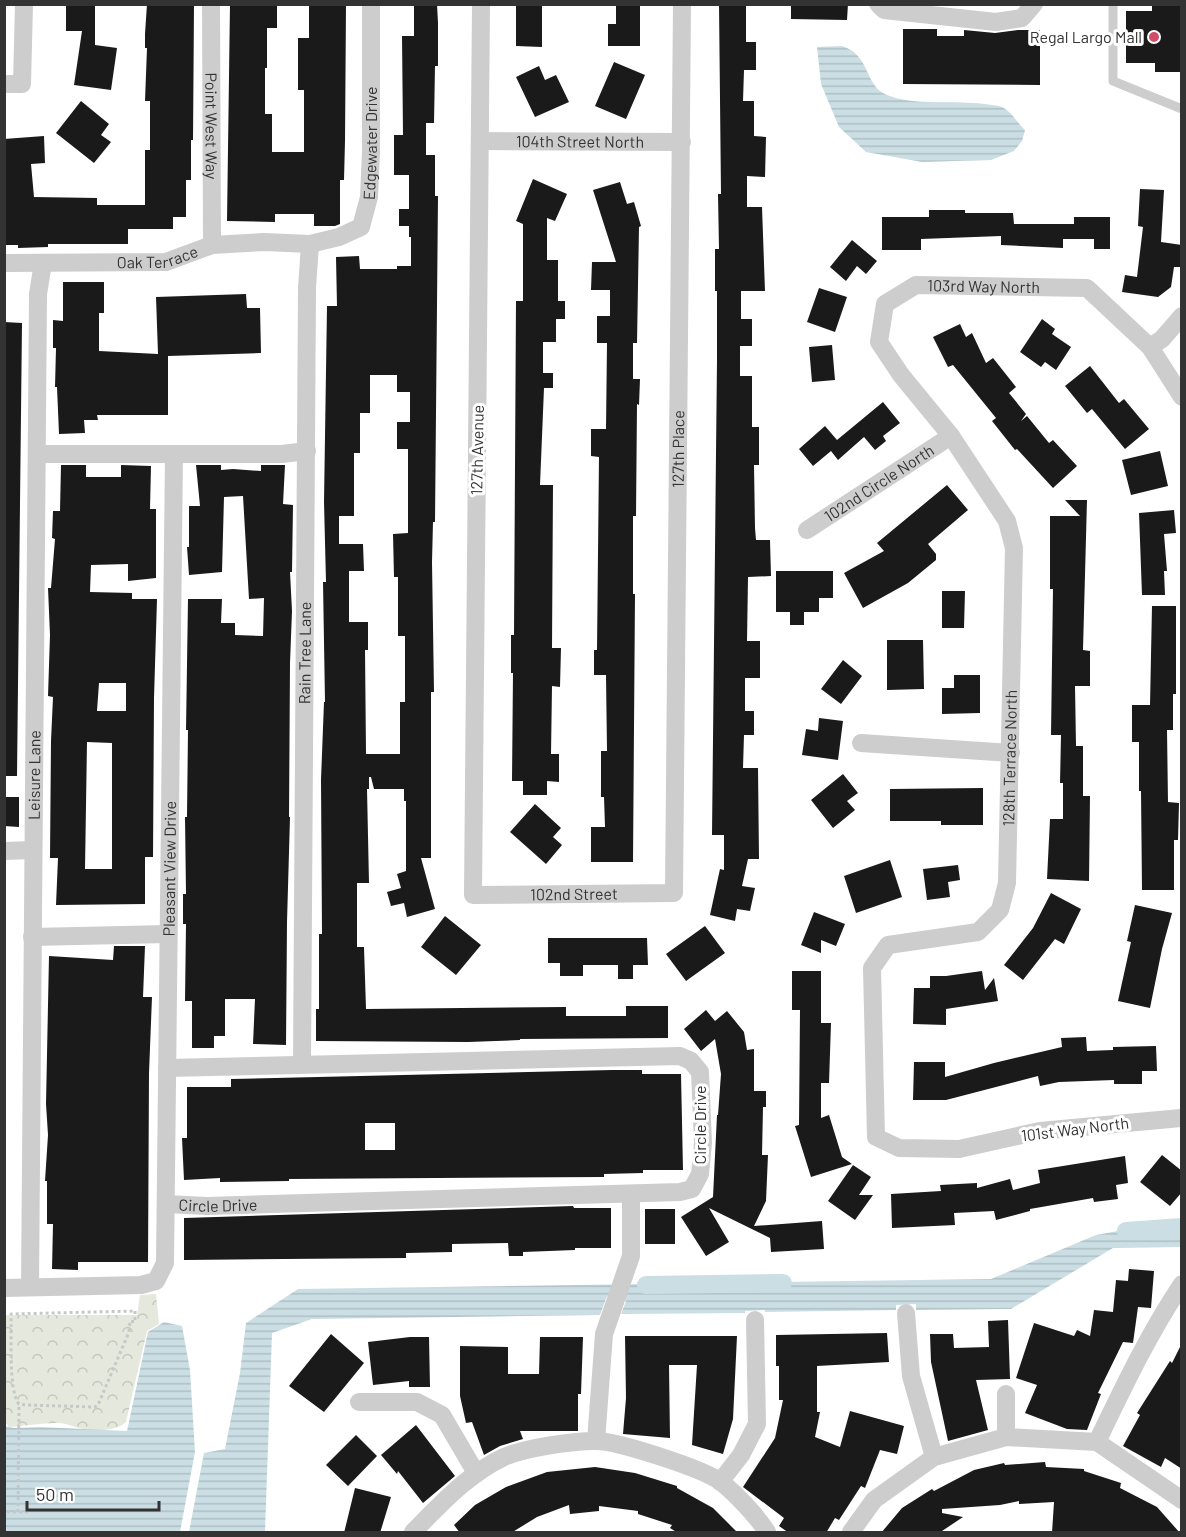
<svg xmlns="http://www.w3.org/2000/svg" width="1186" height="1537" font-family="Barlow,sans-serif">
	<defs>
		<pattern id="park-crowns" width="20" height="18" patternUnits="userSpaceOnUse" patternTransform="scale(1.5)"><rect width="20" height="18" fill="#e4e8dd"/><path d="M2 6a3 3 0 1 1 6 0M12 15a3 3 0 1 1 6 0" fill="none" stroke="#c4c7be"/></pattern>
		<pattern id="water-rules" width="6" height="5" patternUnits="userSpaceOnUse" patternTransform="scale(1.5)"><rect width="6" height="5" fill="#cadee4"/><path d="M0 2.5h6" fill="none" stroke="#aebfc4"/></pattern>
	</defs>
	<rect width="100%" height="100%" fill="#fff"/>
	<path fill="url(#park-crowns)" d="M156,1294L159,1324L147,1331L126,1422C115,1433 89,1431 75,1427C69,1425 64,1423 57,1423C40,1423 25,1426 9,1427L4,1421L5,1315H137L140,1295Z"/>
	<path fill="url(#water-rules)" d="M842,46C871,55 864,86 887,95C913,106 955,100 984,104C990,105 997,105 1002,107C1013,113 1017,123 1025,130L1022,141L1014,151L991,160L922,162L866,152L839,127L821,84L817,47Z
		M1181,1230V1247L1113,1248L1011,1309L916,1310V1304L896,1305V1310L765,1312V1310L745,1311V1313L621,1314L626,1301L607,1296L600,1315L312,1319L272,1333L265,1532H189L204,1453L225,1449L240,1373L246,1323L298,1289L991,1279L1096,1235L1118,1231Z
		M164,1322L182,1326L190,1370L195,1452L180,1532H5V1426L14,1428L40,1427L127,1431L148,1332Z"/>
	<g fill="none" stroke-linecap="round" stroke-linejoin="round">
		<path stroke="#cadee4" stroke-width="18" d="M1126,1231L1182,1227
			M646,1285L783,1283"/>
	</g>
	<path fill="#1a1a1a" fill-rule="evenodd" d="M66,4H95V45L117,48L111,90L74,85L82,31H66Z
		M147,4H194L193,140H191V180H186V217H173V229H128V244H48V247L18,248V245H4V200H6L4,139L44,136L45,163L31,164L34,197L97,198V205H145V150H150V101H145L147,48H145V34Z
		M230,4H277V28H267V68H265V114H272V152H304V90H298V38H309V4H346L345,141L344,180H340V224L335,226H314V214H275V222L227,221Z
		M414,4H437L438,23V66H435L434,123H426V155H435V196H438L435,522H433L432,562L434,692H431V858H421L435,909L407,917L404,903L391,906L387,892L401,888L397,874L406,871V801H404V789H374L371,777H369V789H367L369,883H357V947H364L366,1009L566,1007V1016H626V1006H668V1038L520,1039V1040L468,1042L316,1041V1009H319V934H322L321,780L324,702H325L323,582H326L324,502L327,306H337L336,257L359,256L360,269H397V266H411V237H409V226H399V209H409V175H394V135H403L402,36H414ZM370,375H397V392H410V422H397V449H408V533L393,534L394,577H398V636H405V702H400V754H366L365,650H368V622H349V571H364L363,544H339V516H354V453H360V413H370Z
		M719,4H746V42H756V70H744L743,101H754V136L766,137L765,177L747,176V207H762L765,291H741V319H752V346H740V376H752V427H759V465H754L755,528L756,540H770L771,576L748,577L747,641H760V678H745V711H754V735H744L743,768H758L759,859H748L742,886L755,888L750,911L737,909L735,921L710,915L720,869L724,870V835H712L717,360V291H715V249H719L718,194H721Z
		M791,4H848L847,20L791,19Z
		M1152,4H1182V72H1155V63H1126V11H1152Z
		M516,5L542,6V47L516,46Z
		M616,6H640V46H608V24H616Z
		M903,29H937V36H964V30L995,33L1018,30H1040V85L903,84Z
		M614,62L645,75L626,119L595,106Z
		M539,66L545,80L556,75L569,102L535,117L516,77Z
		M81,101L109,124L101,135L111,142L94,163L56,133Z
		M533,179L567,194L555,221L547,218V260H558V301H565V319H556V342H543V373H553V388H544L540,485H553L552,648H561L560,687L552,686L551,754H559V782L547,781V795H523V781H512L513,673H511V635H514L516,301H523V224L516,221Z
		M620,182L627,204L634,202L641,226L639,227L637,343H633V379H640L639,405L637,404L636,516H633V594H635L633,862H591V827H605L604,797H601V751H607L606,675H594V650H597L599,457L591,456V429H606L607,343H597V316H610V290H591L592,262H616L593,190Z
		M1140,189L1164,190L1161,242L1182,245V267H1174L1171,287L1158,297L1122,292L1125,275L1137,277L1143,227L1138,226Z
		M929,210H965V213H1013L1014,224H1074V217H1110V249H1094V239H1063V248L1001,245V236L921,239V250H882V217H929Z
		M852,240L877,261L866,274L857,266L846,281L830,267Z
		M63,282H104V313H99V351L158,354L156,297L246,294L247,308H260L261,353L168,356V415H97L98,420H84L85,433L59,434L57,387H55L56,348H53V320L63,321Z
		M819,288L847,297L835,332L807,322Z
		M1042,319L1055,329L1052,334L1071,347L1056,370L1045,362L1041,367L1020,352Z
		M4,322L22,323L17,776H4Z
		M960,324L966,337L972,333L986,363L993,358L1016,387L1009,393L1026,414L1021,421L1027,416L1049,443L1053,440L1077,466L1053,488L1017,449L1015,450L992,421L996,418L953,365L948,367L933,337Z
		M832,345L835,380L812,382L809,347Z
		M1090,366L1119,403L1124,399L1149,429L1125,449L1092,409L1087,413L1065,386Z
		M883,402L900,423L883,436L886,441L875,450L864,437L838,460L831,451L813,466L799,449L825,426L837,440Z
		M1160,451L1168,486L1131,495L1122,460Z
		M61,465H86V477H121V465L151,466L150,509H156V578L128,581V564L91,565L90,592L132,593V599H157L154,698L153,857H145V904L56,905L58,858H50L51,741L53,697L48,696L50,635L48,588H51L55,539L52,538L53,511H60ZM99,683H126V711H97ZM87,742L112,743V869H85Z
		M196,465H221V470L233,469L261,471V465H285L283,504L293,505L292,572H290L292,611L290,663L289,817H290L287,922L286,1045L253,1044L255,999H225V1036H214V1048H192V1001H185L186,924H183V894H186L185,817H187L188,730H186L188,599H222L221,623H235V635L263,636L264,598L249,599L243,496L224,497L222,572L189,575L187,547H189V506H200Z
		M947,485L968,510L928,544L936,554V560L908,583L863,608L844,573L884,551L877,543Z
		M1065,500H1087L1083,650L1090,651V686H1075L1076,746H1083V796H1090L1089,881L1047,879L1050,819H1063V783H1060L1061,735H1051L1053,589H1050V516H1080Z
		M1174,510L1176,533L1164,534L1167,571H1164L1165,595H1142L1139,513Z
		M776,571H833V598H819V612H804V625H790V612H776Z
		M942,591H965L964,628H942Z
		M1152,606H1176V694H1173V730H1167L1168,802L1179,803L1178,840H1174V890H1142L1141,791H1139V742H1132V705H1150Z
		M887,640H923L924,689L887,690Z
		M843,660L862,676L841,704L821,689Z
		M954,675H980V713L942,714V688H954Z
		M819,718L843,721L838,760L802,755L806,729L818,731Z
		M843,774L858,793L847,801L855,810L833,828L811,800Z
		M983,788V825H941V821H890V789Z
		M4,797H19V827L4,826Z
		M535,804L561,828L553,837L562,845L546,864L510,832Z
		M890,860L902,897L856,913L844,876Z
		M958,865L960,880L948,882L950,897L927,900L923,869Z
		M1051,893L1081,909L1064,944L1055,939L1023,980L1004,965L1033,928Z
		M1135,905L1172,913L1162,949L1150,1008L1118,1001L1131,942L1127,941Z
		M814,912L845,924L836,946L821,940V953L801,945Z
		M445,916L481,945L456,975L421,947Z
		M705,926L725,953L686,981L666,954Z
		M548,938H647L648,965H633V979H618V965H583V976H560V963H548Z
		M114,946H145L143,997H152L149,1073L148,1262H78V1270L52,1269L53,1224H47V1181H45L48,1135L46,1104L49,956L113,960Z
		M792,971H821V1023H831L829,1083H821V1118L829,1115L842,1157L852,1164L811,1177L795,1126L799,1125L800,1010H792Z
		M982,971L985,990L994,978L998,1001L946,1009V1025L913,1024L914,988H930V976H946Z
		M706,1010L715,1021L727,1011L744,1032L747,1050L754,1049V1091H766V1107H763L762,1155H768L766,1201L754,1226L822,1221L824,1249L771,1252L770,1238L709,1208L729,1242L706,1256L681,1217L713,1197L717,1115H718L721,1074L715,1039L701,1051L684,1029Z
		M1086,1037L1087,1051L1113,1050V1047L1156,1046L1157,1071H1142V1084H1114V1080L1059,1082L1040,1086L1038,1076L946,1100H913L914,1062H945V1077L994,1063L1062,1047L1061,1038Z
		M612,1070H642V1074H681L683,1170H643V1173L604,1174V1177L289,1179V1181L220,1182V1178L184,1180L182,1138H187V1087H231V1079ZM365,1123H395V1150H365Z
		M1162,1155L1182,1171V1192L1170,1206L1140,1182Z
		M1125,1156L1128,1183L1116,1185L1118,1199L1094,1202L1093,1198L1030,1209V1211L996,1220L994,1211L954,1213L955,1225L892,1228L891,1194L941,1191L940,1185L977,1183V1188L1010,1179L1013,1190L1040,1183L1038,1170Z
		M853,1165L871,1177L859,1195H873L855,1220L828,1201Z
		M573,1206L574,1208H611V1248H575V1250L523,1252V1256H509L508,1243L452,1244V1252L406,1253V1258L184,1260V1218Z
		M645,1209H675V1244H645Z
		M1129,1269L1154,1271L1151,1308L1138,1307L1133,1343L1123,1342L1098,1393L1101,1394L1087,1430L1067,1429L1025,1413L1037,1385L1016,1378L1034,1323L1074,1336L1077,1330L1090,1336L1094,1310L1113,1312L1116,1280L1128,1281Z
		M1008,1320L1010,1379L976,1380L988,1430L948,1441L931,1362L930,1334H953L954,1348L989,1347L988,1321Z
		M887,1333L889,1362L817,1366V1412H820L815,1437L840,1447L850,1411L904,1426L897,1454L880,1450L865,1488L861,1486L839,1520L835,1518L826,1533H789L779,1526L784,1518L743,1487L775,1438L783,1400H779V1366H776V1335Z
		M331,1334L364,1363L324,1412L289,1386Z
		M625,1336H737L733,1419L723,1454L692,1445L697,1365H669L670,1438L623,1434L626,1398Z
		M410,1337H429L430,1387H409V1381L373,1385L368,1342Z
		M540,1337H583L581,1394H578V1431H520L523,1439L500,1446L484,1455L472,1422L466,1423L460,1396V1346L508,1347V1374H539Z
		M1182,1343V1469L1165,1458L1161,1467L1123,1446L1140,1415L1137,1413L1170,1361L1172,1363Z
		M416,1425L455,1476L423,1503L398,1471L397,1474L381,1455Z
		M356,1435L377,1456L348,1486L326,1465Z
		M1045,1462L1046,1467L1084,1469V1471L1121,1483L1120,1488L1157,1507L1180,1533H1052L1054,1502L1019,1504V1501L1000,1505L942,1509V1513L963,1517L939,1533H881L902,1508L932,1489L934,1491L974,1470L1004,1463L1005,1465Z
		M595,1467L635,1473L677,1486V1488L713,1508L738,1533H678L670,1528L672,1525L638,1514V1511L599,1506V1511L570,1514L569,1505L537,1517L511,1533H460L454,1525L475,1505L506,1487L547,1472Z
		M355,1488L391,1497L380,1533H344Z"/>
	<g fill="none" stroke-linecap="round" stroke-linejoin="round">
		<path stroke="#c7c7c7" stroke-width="3" stroke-dasharray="3 3" stroke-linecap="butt" d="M135,1311V1322L130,1321L129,1332L98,1405L95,1407L26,1405L19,1404C8,1391 12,1333 11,1314Z
			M7,1512H30
			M18,1512L19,1404"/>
		<path stroke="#cdcdcd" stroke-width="9" d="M1113,4V81L1182,109"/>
		<g stroke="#cdcdcd" stroke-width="18">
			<path id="s1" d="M211,4L212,245"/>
			<path id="s2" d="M481,4L473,895L674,893L682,4"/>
			<path d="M878,4L884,10L996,22L1022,18L1034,4"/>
			<path d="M4,84H22L24,4"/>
			<path id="s3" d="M480,141L682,142"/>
			<path id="s4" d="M4,263L166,262L212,245L264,242L310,244L339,237L361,227L369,197L371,152V4"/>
			<path d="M1150,347L1162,339L1182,316"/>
			<path d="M37,454H282L307,451"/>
			<path id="s5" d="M807,530L951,436"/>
			<path d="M861,743L1011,753"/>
			<path d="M4,851L33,850"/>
			<path d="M32,937L168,934"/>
			<path id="s6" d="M302,1063L307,288L310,244"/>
			<path id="s7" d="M1181,1118L1040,1131L959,1149L899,1148L876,1137L872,968L888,945L978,932L1000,910L1007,883L1014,548L1007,521L951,436L901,375L879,342L885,304L916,285L1087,288L1150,347L1182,397"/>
			<path id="s8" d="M166,1204L207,1206L680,1192L692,1189L700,1174L703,1143L700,1072L691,1061L680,1056L167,1068"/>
			<path id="s9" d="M30,1287L38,294L43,263"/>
			<path id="s10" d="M4,1288L141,1285L156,1281L165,1263L174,454"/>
			<path d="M906,1313L911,1376L934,1457"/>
			<path d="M1006,1394V1437"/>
			<path d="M359,1402H417L442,1415L476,1473"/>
			<path d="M596,1441L604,1334L631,1256V1194"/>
			<path d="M1097,1442C1123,1388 1149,1333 1182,1284"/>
			<path d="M720,1482L741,1455L757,1424L755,1320"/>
			<path d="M413,1532C441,1504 468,1474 504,1457C525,1448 571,1441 595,1441C615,1440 704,1469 721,1482C736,1494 757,1516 767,1532"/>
			<path d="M851,1532L874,1500L934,1457L1006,1437L1097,1442L1182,1500"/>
		</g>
	</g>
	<circle fill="#d14e6a" stroke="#fff" stroke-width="2" cx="1154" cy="37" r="6"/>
	<g text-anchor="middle" stroke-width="6" stroke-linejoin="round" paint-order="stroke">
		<g font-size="16" fill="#333" stroke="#fff" text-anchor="end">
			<text x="1142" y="43">Regal Largo Mall</text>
		</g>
		<g font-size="16" fill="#333" stroke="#fff">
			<text dy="6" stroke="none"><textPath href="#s1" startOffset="122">Point West Way</textPath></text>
			<text dy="6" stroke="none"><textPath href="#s3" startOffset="100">104th Street North</textPath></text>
			<text dy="6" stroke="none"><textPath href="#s4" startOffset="448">Edgewater Drive</textPath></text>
			<text dy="6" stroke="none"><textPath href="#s4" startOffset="154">Oak Terrace</textPath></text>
			<text dy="6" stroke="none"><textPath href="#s7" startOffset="1383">103rd Way North</textPath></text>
			<text dy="6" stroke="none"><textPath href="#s2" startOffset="1536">127th Place</textPath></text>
			<text transform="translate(477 450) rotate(-89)" y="6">127th Avenue</text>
			<text dy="6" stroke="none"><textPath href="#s5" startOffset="86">102nd Circle North</textPath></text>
			<text dy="6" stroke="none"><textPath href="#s6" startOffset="410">Rain Tree Lane</textPath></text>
			<text dy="6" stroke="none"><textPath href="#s7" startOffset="782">128th Terrace North</textPath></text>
			<text dy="6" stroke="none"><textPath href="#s9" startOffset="512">Leisure Lane</textPath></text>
			<text dy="6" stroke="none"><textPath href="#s10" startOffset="567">Pleasant View Drive</textPath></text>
			<text dy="6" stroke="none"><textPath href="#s2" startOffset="992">102nd Street</textPath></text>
			<text transform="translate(700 1125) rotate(-90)" y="6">Circle Drive</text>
			<text transform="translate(1075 1129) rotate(-7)" y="6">101st Way North</text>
			<text dy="6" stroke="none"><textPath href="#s8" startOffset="52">Circle Drive</textPath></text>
		</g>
	</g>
	<rect width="1186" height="1537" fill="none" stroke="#333333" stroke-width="12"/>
	<path d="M27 1501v9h132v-9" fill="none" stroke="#333333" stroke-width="3"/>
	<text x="36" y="1501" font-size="18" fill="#333333" stroke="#ffffff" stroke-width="4.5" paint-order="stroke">50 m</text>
</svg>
